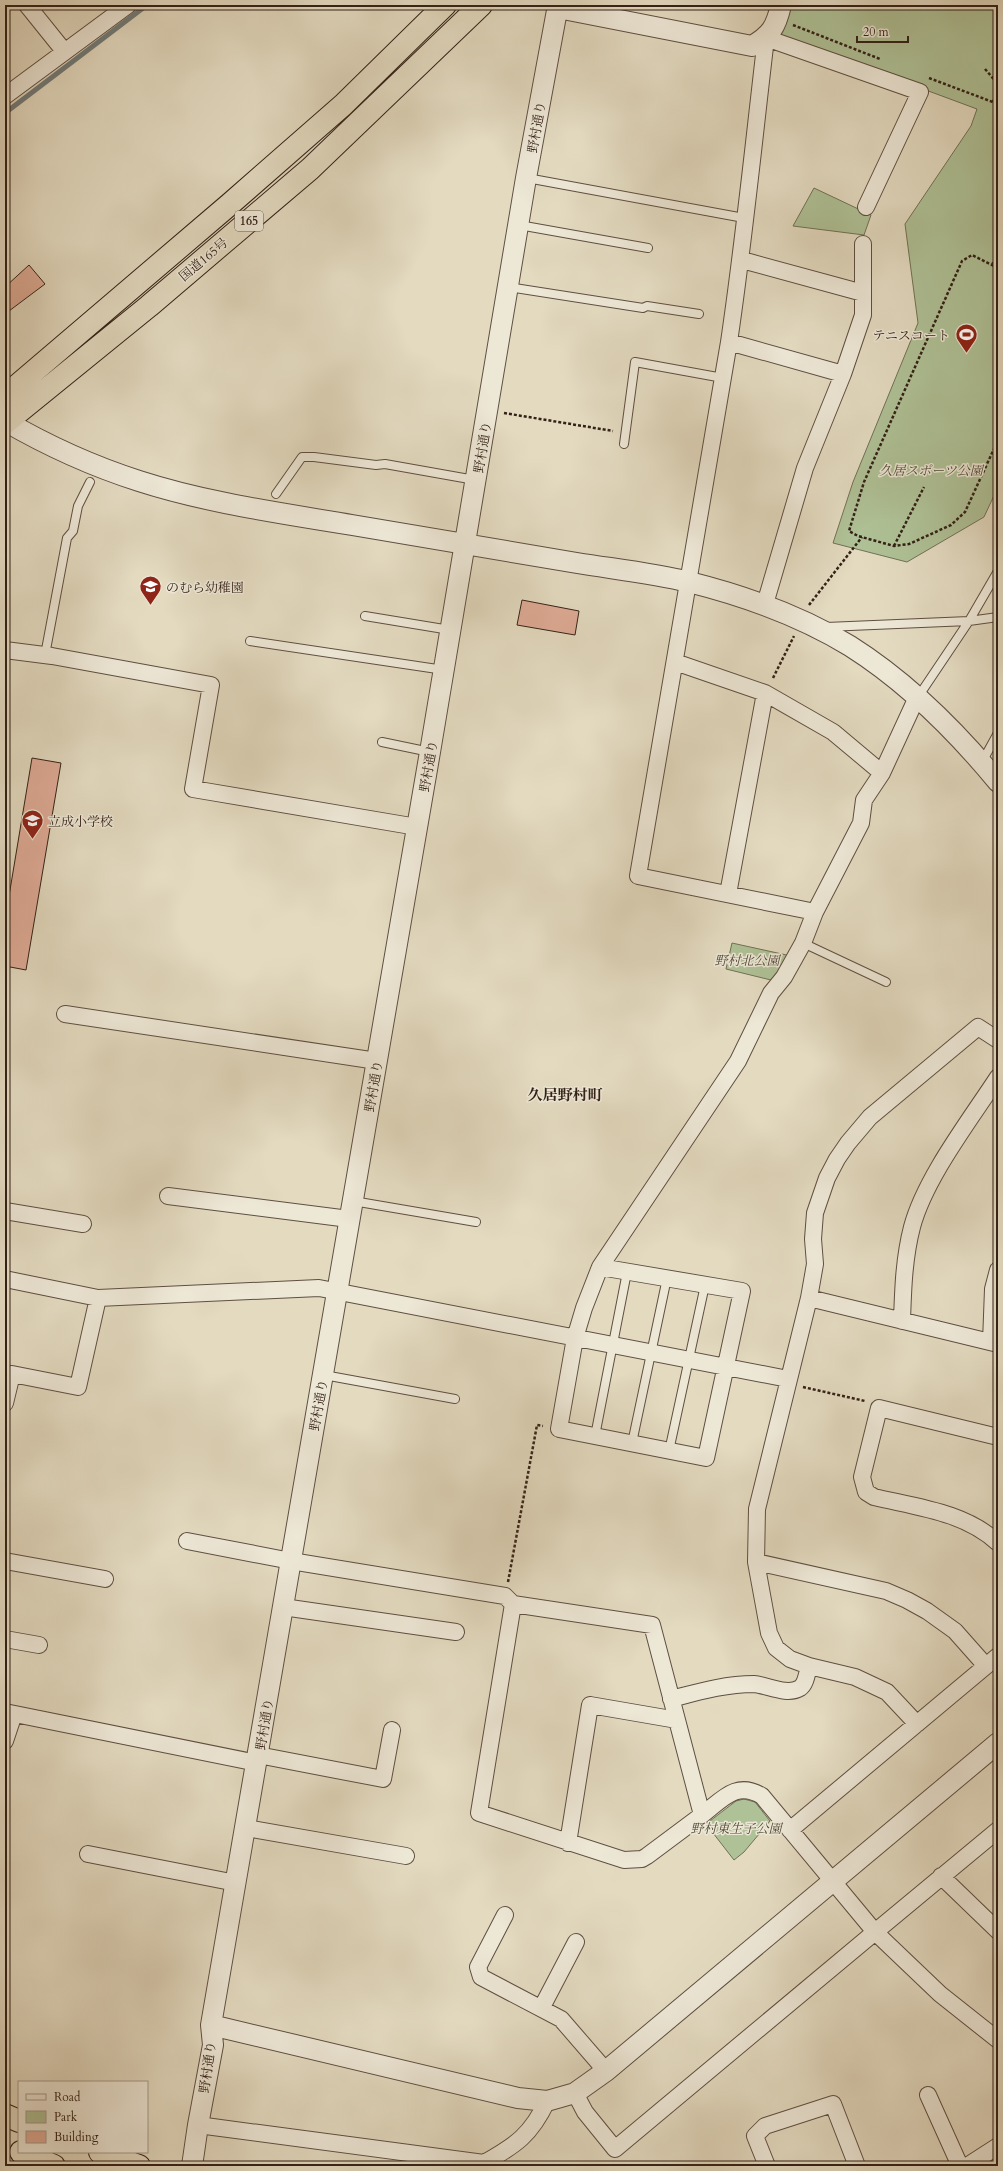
<svg xmlns="http://www.w3.org/2000/svg" width="1003" height="2171" font-family="Cardo,'Noto Serif JP',serif">
	<rect width="100%" height="100%" fill="#e3dac0"/>
	<filter id="stains"><feTurbulence type="fractalNoise" baseFrequency=".005" numOctaves="4"/><feColorMatrix values="0 0 0 0 .2 0 0 0 0 .09 0 0 0 0 .02 0 0 0 .5 -.17"/></filter>
	<radialGradient id="worn" r=".72"><stop offset=".6" stop-color="#630" stop-opacity="0"/><stop offset="1" stop-color="#630" stop-opacity=".3"/></radialGradient>
	<path fill="#afc196" stroke="#717156" d="M787,5H998V487L984,517L907,562L833,543L853,482L918,323L905,224L971,126L977,109L780,36Z
		M814,188L871,215L864,235L793,226Z
		M732,943L791,956L775,981L726,969Z
		M744,1799L755,1802L770,1821L744,1852L734,1860L706,1824L736,1801Z"/>
	<g fill="none" stroke-linecap="round" stroke-linejoin="round">
		<path stroke="#717c7b" stroke-width="5" d="M5,113L147,5"/>
	</g>
	<path fill="#dfab96" stroke="#332117" d="M29,265L45,284L5,314V287Z
		M522,600L579,611L575,635L517,625Z
		M32,758L61,763L26,970L5,966V920Z"/>
	<g fill="none" stroke-linecap="round" stroke-linejoin="round">
		<defs>
			<path id="service" d="M527,178L744,218
				M519,225L648,248
				M508,287L643,308L647,306L699,314
				M624,444L635,362L723,378
				M276,494L302,457H314L376,465L385,464L475,480
				M365,616L450,630
				M826,627L969,621L998,617
				M250,641L444,670
				M45,655L67,538L73,531L78,506L90,482
				M918,697L969,621L998,571
				M382,742L430,752
				M982,762L998,733
				M803,943L886,982
				M353,1201L476,1222
				M324,1375L455,1399
				M595,1436L627,1272
				M632,1443L667,1278
				M669,1451L705,1285"/>
			<path id="minor" d="M27,5L64,51
				M5,96L128,5
				M742,260L863,293
				M729,342L843,374
				M765,604L805,468L843,374L863,315V244
				M5,650L52,656L211,685L193,789L417,827
				M675,662L765,693L833,732L882,773
				M728,894L765,693
				M815,912L638,876L729,342C744,241 754,139 766,38L920,92L866,207
				M65,1014L377,1061
				M168,1196L349,1219
				M5,1211L83,1224
				M600,1267L738,1061L771,993L784,977L803,943L815,912L861,823L864,800L882,773L917,697
				M600,1267L742,1291L706,1458L559,1429L575,1338L584,1308Z
				M5,1279L98,1298L319,1288L788,1379
				M809,1298L998,1344
				M902,1321C903,1289 904,1258 912,1227C925,1178 970,1120 998,1077
				M991,1342L993,1289L998,1270
				M5,1403L12,1374L78,1387L98,1298
				M998,1437L879,1408L862,1477L866,1492L874,1497C916,1507 965,1512 998,1543
				M187,1541L291,1561L505,1596L513,1604
				M5,1561L105,1579
				M756,1562L886,1591L907,1600L927,1611L955,1631L986,1666
				M513,1604L652,1625L702,1815L647,1856L642,1859L624,1860L479,1813Z
				M283,1607L456,1632
				M5,1639L39,1645
				M671,1699C698,1692 725,1684 754,1684C767,1685 787,1696 800,1688C806,1684 807,1673 809,1666
				M5,1712L257,1763
				M917,1724L887,1692L855,1677L809,1666L790,1659L776,1648L769,1633L756,1562L757,1509L809,1298L815,1264L813,1239L815,1213L827,1178L837,1159L848,1143L870,1117L978,1027L998,1040
				M5,1741L14,1714
				M258,1755L383,1779L392,1730
				M246,1828L406,1856
				M790,1830L998,1656
				M998,1830L875,1932L940,1994L998,2040
				M568,1843L590,1705L677,1720
				M88,1854L236,1883
				M941,1876L998,1931
				M505,1915L478,1967L481,1977L561,2019L606,2071
				M542,2007L576,1942
				M575,2093L585,2112L615,2149L875,1932L762,1796C736,1780 722,1800 702,1815
				M928,2095L960,2166
				M198,2125L484,2163
				M486,2166L484,2163C516,2145 531,2135 547,2101
				M767,2166L755,2136L765,2126L833,2104L857,2166
				M967,2166L998,2146"/>
			<path id="tertiary" d="M558,8L752,46C771,35 776,27 781,5
				M5,421C48,446 92,466 139,481C207,503 281,513 352,525C427,537 502,550 577,563C614,569 653,573 689,582C745,596 801,616 850,646C907,682 956,731 998,782
				M211,2025L518,2098L547,2101L575,2093L606,2071L998,1743
				M192,2166L198,2125L213,2045L211,2025L430,752L526,178L558,5"/>
			<path id="trunk" d="M5,396L230,204L343,105L445,5
				M5,423L149,306L310,169L481,5
				M5,2115L19,2121
				M21,2152L54,2166
				M100,2152L139,2166"/>
		</defs>
		<use href="#service" stroke="#5f4f41" stroke-width="10"/>
		<use href="#minor" stroke="#5f4f41" stroke-width="18"/>
		<use href="#tertiary" stroke="#5f4f41" stroke-width="22"/>
		<use href="#trunk" stroke="#332117" stroke-width="24"/>
		<path stroke="#332117" stroke-width="2.5" stroke-dasharray="3 2" stroke-linecap="butt" d="M793,25L880,59
			M985,69L998,84
			M929,78L998,104
			M993,102L998,90
			M992,265L998,252
			M998,268L972,255L962,261L864,482L849,531L858,536L894,546L909,544L951,525L965,512L998,440
			M504,413L613,431
			M894,546L924,487
			M809,605L862,537
			M773,678L794,636
			M803,1387L865,1401
			M508,1582L537,1425L543,1426"/>
		<use href="#service" stroke="#ede7d6" stroke-width="8"/>
		<use href="#minor" stroke="#ede7d6" stroke-width="16"/>
		<use href="#tertiary" stroke="#ede7d6" stroke-width="20"/>
		<use href="#trunk" stroke="#e3dac0" stroke-width="22"/>
	</g>
	<defs>
		<symbol id="stadium-pin" viewBox="-11 -11 22 30"><path d="M0 17L-7.5 6A9.5 9.5 0 1 1 7.5 6Z" fill="#8f2418" stroke="#ede7d6"/><path d="M0-5a6.5 5 0 1 0 0 10a6.5 5 0 1 0 0-10ZM-3.5-1.8h7v3.6h-7Z" fill="#fff"/></symbol>
		<symbol id="school-pin" viewBox="-11 -11 22 30"><path d="M0 17L-7.5 6A9.5 9.5 0 1 1 7.5 6Z" fill="#8f2418" stroke="#ede7d6"/><path d="M0-5L7-2L0 1L-7-2ZM-4 1L0 2.5L4 1V4Q0 6-4 4Z" fill="#fff"/></symbol>
	</defs>
	<g fill-rule="evenodd">
		<use href="#stadium-pin" x="954" y="322" width="25" height="34"/>
		<use href="#school-pin" x="138" y="574" width="25" height="34"/>
		<use href="#school-pin" x="20" y="808" width="25" height="34"/>
	</g>
	<g text-anchor="middle" stroke-width="3" stroke-linejoin="round" paint-order="stroke">
		<rect fill="#ede7d6" stroke="#6b5c50" stroke-width="1" x="235" y="211" width="28" height="20" rx="3"/>
		<g font-size="12" font-weight="bold" fill="#332117">
			<text x="249" y="225">165</text>
		</g>
		<g font-size="13" fill="#332117" stroke="#ede7d6">
			<text transform="translate(536 127) rotate(-80)" y="5">野村通り</text>
			<text transform="translate(203 259) rotate(-40)" y="5">国道165号</text>
			<text transform="translate(482 447) rotate(-81)" y="5">野村通り</text>
			<text transform="translate(428 766) rotate(-80)" y="5">野村通り</text>
			<text transform="translate(373 1086) rotate(-80)" y="5">野村通り</text>
			<text transform="translate(318 1405) rotate(-80)" y="5">野村通り</text>
			<text transform="translate(264 1724) rotate(-81)" y="5">野村通り</text>
			<text transform="translate(207 2067) rotate(-82)" y="5">野村通り</text>
		</g>
		<g font-size="13" fill="#332117" stroke="#ede7d6" text-anchor="start">
			<text x="950" y="340" text-anchor="end">テニスコート</text>
			<text x="166" y="592">のむら幼稚園</text>
			<text x="48" y="826">立成小学校</text>
		</g>
		<g font-size="13" font-style="italic" fill="#524937" stroke="#ede7d6">
			<text x="931" y="475">久居スポーツ公園</text>
			<text x="747" y="965">野村北公園</text>
			<text x="736" y="1833">野村東生子公園</text>
		</g>
		<g font-size="15" font-weight="bold" fill="#332117" stroke="#ede7d6">
			<text x="565" y="1100">久居野村町</text>
		</g>
	</g>
	<rect width="1003" height="2171" fill="none" stroke="#e3dac0" stroke-width="20"/>
	<rect x="6" y="6" width="991" height="2159" fill="none" stroke="#332117" stroke-width="2"/>
	<rect x="10" y="10" width="983" height="2151" fill="none" stroke="#332117"/>
	<rect x="18" y="2081" width="130" height="72" fill="#ede7d6" stroke="#a3988a"/>
	<rect x="26" y="2094" width="20" height="6" fill="#ede7d6" stroke="#a3988a"/>
	<text x="54" y="2101" font-size="12" fill="#332117">Road</text>
	<rect x="26" y="2111" width="20" height="12" fill="#afc196" stroke="#a3988a"/>
	<text x="54" y="2121" font-size="12" fill="#332117">Park</text>
	<rect x="26" y="2131" width="20" height="12" fill="#dfab96" stroke="#a3988a"/>
	<text x="54" y="2141" font-size="12" fill="#332117">Building</text>
	<path d="M857 36v6h51v-6" fill="none" stroke="#332117" stroke-width="2"/>
	<text x="863" y="36" font-size="12" fill="#332117" stroke="#ede7d6" stroke-width="3" paint-order="stroke">20 m</text>
	<rect width="100%" height="100%" filter="url(#stains)"/>
	<rect width="100%" height="100%" fill="url(#worn)"/>
</svg>
